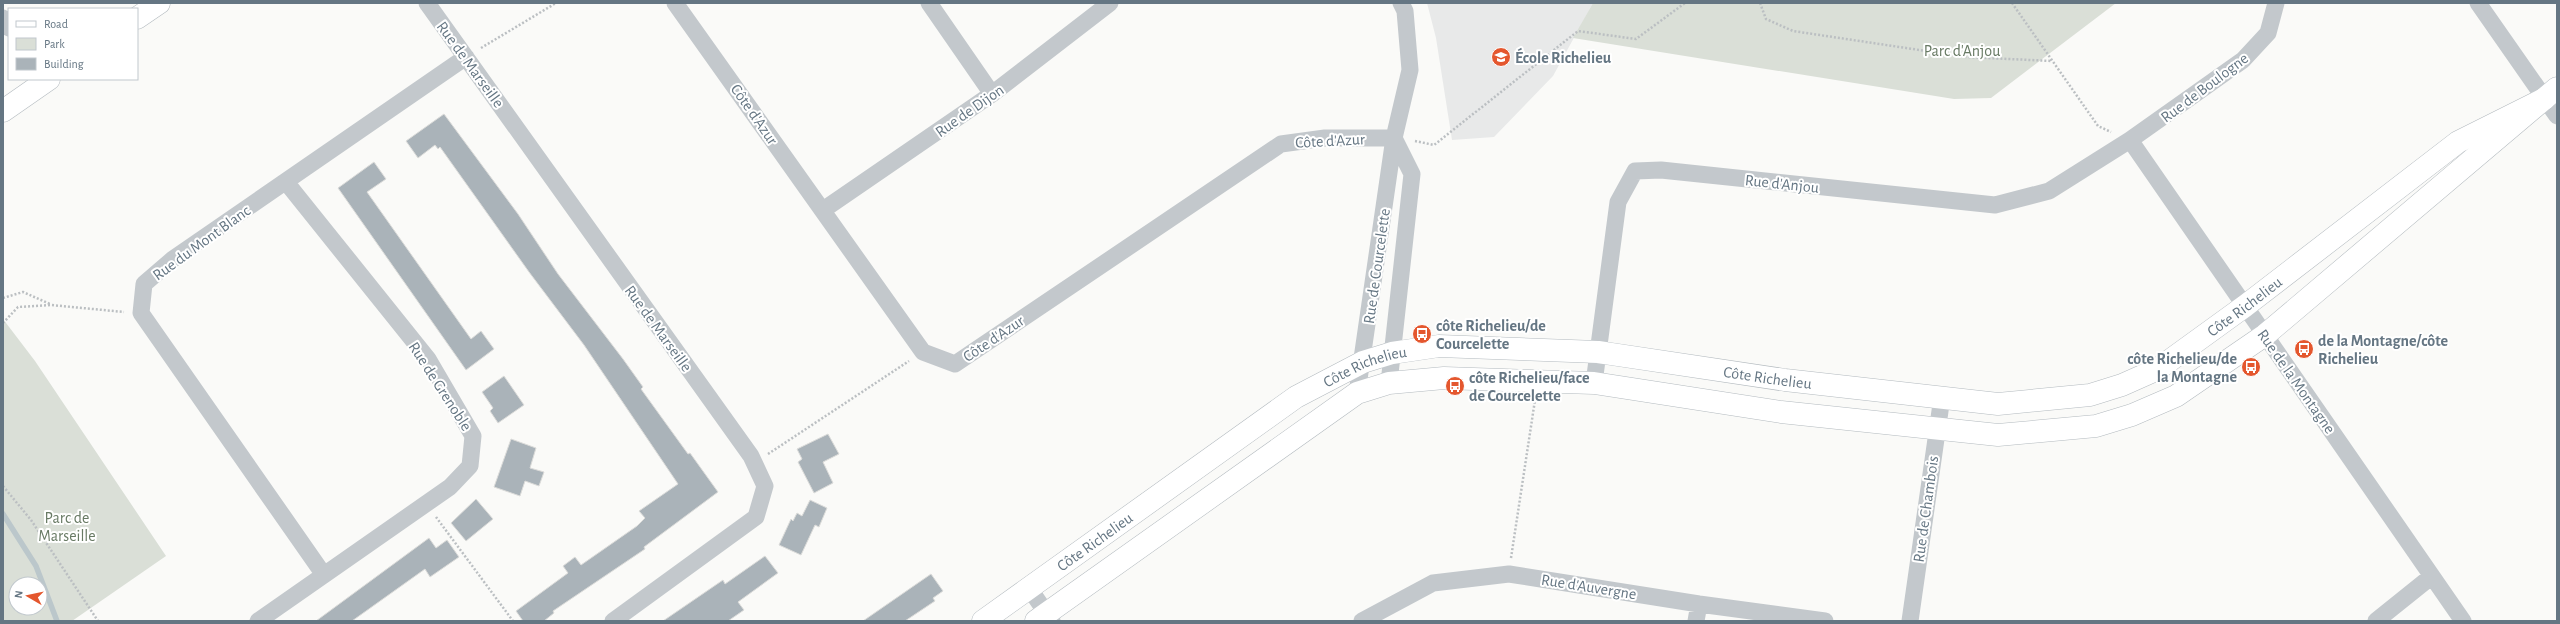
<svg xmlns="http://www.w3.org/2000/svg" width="2560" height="624" font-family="'Alegreya Sans',sans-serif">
	<rect width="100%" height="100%" fill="#fafaf8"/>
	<path fill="#e8e9e9" d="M1427,3H1593L1553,76L1494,137L1452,140L1436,38Z"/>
	<path fill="#dadfd7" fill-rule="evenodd" d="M1593,3H2116L1991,98L1954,99L1573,38Z
		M3,319L35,361L166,556L72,621H3ZM16,584H40V608H16Z"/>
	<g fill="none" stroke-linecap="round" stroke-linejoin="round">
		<path stroke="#bbc7cb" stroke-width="5.5" d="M3,514L36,566L57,621"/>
	</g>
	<path fill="#aab3b9" stroke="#dcdcda" d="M444,114L518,214L558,274L623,359L643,387L641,389L688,454L690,453L718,492L644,547L645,549L553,611L554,613L544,621H523L516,611L568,573L563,566L575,557L581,565L637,526L645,518L639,511L678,484L584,345L529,272L440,147L438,149L435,145L418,158L406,141Z
		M374,162L386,179L367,192L471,339L481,331L494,349L466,370L338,188Z
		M504,376L524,405L498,423L490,411L493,408L482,392Z
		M828,434L839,454L823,462L833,483L814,493L798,462L802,459L797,449Z
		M511,439L536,448L530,468L544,472L539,486L525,481L520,496L494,487Z
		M476,499L493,519L466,541L451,523Z
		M810,500L827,508L819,527L815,525L801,555L779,545L791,519L793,521L797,513L802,516Z
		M429,538L436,548L447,540L459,557L430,577L425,569L352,621H316Z
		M765,556L778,573L738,602L744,610L728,621H663L723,580L725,584Z
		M931,574L943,591L933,598L935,601L905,621H863Z"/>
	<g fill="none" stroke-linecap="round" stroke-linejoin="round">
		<defs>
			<g id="secondary">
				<path d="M137,18L159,3"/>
				<path d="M3,111L49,79"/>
				<path id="s1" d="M983,621L1296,397L1363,362L1392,353L1439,346L1598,352L1785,380L1998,404L2090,395L2122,385L2158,369L2245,306L2458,142L2544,99"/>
				<path d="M1036,621L1357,393L1389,383L1444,378L1594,383L1781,412L1998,435L2096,426L2132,415L2176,396L2265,335L2557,88"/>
			</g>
		</defs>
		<use href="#secondary" stroke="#b3babf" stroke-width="23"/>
		<path stroke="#bbbfc2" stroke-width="2.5" stroke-dasharray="2 2" stroke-linecap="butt" d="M1760,3L1766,19L1793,31L1966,57L2052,61
			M2012,3L2098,126L2111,132
			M481,48L556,3
			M1415,141L1434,145L1578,31L1636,39L1685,3
			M3,298L23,292L50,304
			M3,323L18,307L51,305L124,312
			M768,454L909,361
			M3,486L31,520L98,621
			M436,517L513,621
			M1511,558L1535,400"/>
		<path stroke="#c3c8cc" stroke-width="17" d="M427,3L751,456L765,486L756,517L613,621
			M675,3L923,352L955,364L1281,144L1325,138H1394
			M929,3L992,94
			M2478,3L2557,116
			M3,18L9,28
			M2130,140L2463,621
			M823,210L992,94L1110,3
			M1389,383L1412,174L1394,138
			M1594,383L1618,202L1635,171L1661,170L1995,205L2049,191L2130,140L2243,60L2268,33L2276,3
			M1357,393L1394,138L1410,70L1405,11L1401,3
			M324,575L141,313L144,284L173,259L466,57
			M1029,588L1052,621
			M258,621L450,487L470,466L473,436L428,359L286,182
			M1362,621L1433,583L1509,574L1699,604L1825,621
			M1696,621L1699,604
			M1910,621L1942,397
			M2376,621L2432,576"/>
		<use href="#secondary" stroke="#fff" stroke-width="22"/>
	</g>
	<defs>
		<symbol id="school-disc" viewBox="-11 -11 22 22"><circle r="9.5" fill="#e4572e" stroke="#fff"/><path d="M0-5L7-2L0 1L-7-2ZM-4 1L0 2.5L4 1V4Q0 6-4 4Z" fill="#fff"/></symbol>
		<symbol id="bus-disc" viewBox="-11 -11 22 22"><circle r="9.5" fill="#e4572e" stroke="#fff"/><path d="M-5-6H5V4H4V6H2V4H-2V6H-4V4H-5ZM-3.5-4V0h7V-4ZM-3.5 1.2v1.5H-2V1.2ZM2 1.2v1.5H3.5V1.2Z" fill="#fff"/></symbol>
	</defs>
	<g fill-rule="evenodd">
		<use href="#school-disc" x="1490" y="46" width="22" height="22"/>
		<use href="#bus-disc" x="1411" y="323" width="22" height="22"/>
		<use href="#bus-disc" x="2293" y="338" width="22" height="22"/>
		<use href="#bus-disc" x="2240" y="356" width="22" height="22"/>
		<use href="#bus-disc" x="1444" y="375" width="22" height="22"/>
	</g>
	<g text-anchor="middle" stroke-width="4" stroke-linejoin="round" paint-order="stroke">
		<g font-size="16" fill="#687a64" stroke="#fff">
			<text x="1962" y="56">Parc d'Anjou</text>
			<text x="67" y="523">Parc de<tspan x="67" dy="18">Marseille</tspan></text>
		</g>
		<g font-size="16" font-weight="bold" fill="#657683" stroke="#fff" text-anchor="start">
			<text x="1515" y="63">École Richelieu</text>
			<text x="1436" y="331">côte Richelieu/de<tspan x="1436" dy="18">Courcelette</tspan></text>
			<text x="2318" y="346">de la Montagne/côte<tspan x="2318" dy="18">Richelieu</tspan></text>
			<text x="2237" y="364" text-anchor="end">côte Richelieu/de<tspan x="2237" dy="18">la Montagne</tspan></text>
			<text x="1469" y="383">côte Richelieu/face<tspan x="1469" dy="18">de Courcelette</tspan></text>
		</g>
		<g font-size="16" fill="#657683" stroke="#fff">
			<text transform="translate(471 64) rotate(54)" y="6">Rue de Marseille</text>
			<text transform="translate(2204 87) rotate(-37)" y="6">Rue de Boulogne</text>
			<text transform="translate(969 110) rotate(-35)" y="6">Rue de Dijon</text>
			<text transform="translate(755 114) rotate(55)" y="6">Côte d'Azur</text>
			<text transform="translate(1330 140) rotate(-3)" y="6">Côte d'Azur</text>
			<text transform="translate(1782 183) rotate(6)" y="6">Rue d'Anjou</text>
			<text transform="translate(201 242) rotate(-36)" y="6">Rue du Mont Blanc</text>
			<text transform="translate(1376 266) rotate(-82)" y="6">Rue de Courcelette</text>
			<text dy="6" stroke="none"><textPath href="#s1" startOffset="1373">Côte Richelieu</textPath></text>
			<text transform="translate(659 328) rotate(54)" y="6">Rue de Marseille</text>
			<text transform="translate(993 338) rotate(-34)" y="6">Côte d'Azur</text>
			<text dy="6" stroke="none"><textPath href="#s1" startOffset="461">Côte Richelieu</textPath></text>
			<text dy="6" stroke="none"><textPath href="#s1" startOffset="869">Côte Richelieu</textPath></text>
			<text transform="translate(2297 381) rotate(55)" y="6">Rue de la Montagne</text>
			<text transform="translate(441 386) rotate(57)" y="6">Rue de Grenoble</text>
			<text transform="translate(1925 509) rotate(-82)" y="6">Rue de Chambois</text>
			<text dy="6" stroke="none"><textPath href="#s1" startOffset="137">Côte Richelieu</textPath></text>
			<text transform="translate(1589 586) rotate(9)" y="6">Rue d'Auvergne</text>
		</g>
	</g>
	<rect width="2560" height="624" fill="none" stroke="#657683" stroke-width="8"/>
	<rect x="8" y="8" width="130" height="72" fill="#ffffff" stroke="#c1c8cd"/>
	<rect x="16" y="21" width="20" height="6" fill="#ffffff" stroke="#c1c8cd"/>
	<text x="44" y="28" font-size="12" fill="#657683">Road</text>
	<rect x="16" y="38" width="20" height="12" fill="#dadfd7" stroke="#c1c8cd"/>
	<text x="44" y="48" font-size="12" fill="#657683">Park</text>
	<rect x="16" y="58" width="20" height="12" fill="#aab3b9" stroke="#c1c8cd"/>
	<text x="44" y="68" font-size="12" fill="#657683">Building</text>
	<g transform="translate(28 596) rotate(279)"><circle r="19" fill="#ffffff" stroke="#c1c8cd"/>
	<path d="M0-3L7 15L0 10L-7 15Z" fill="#e4572e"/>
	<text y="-6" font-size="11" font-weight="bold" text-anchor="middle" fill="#657683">N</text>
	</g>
</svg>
